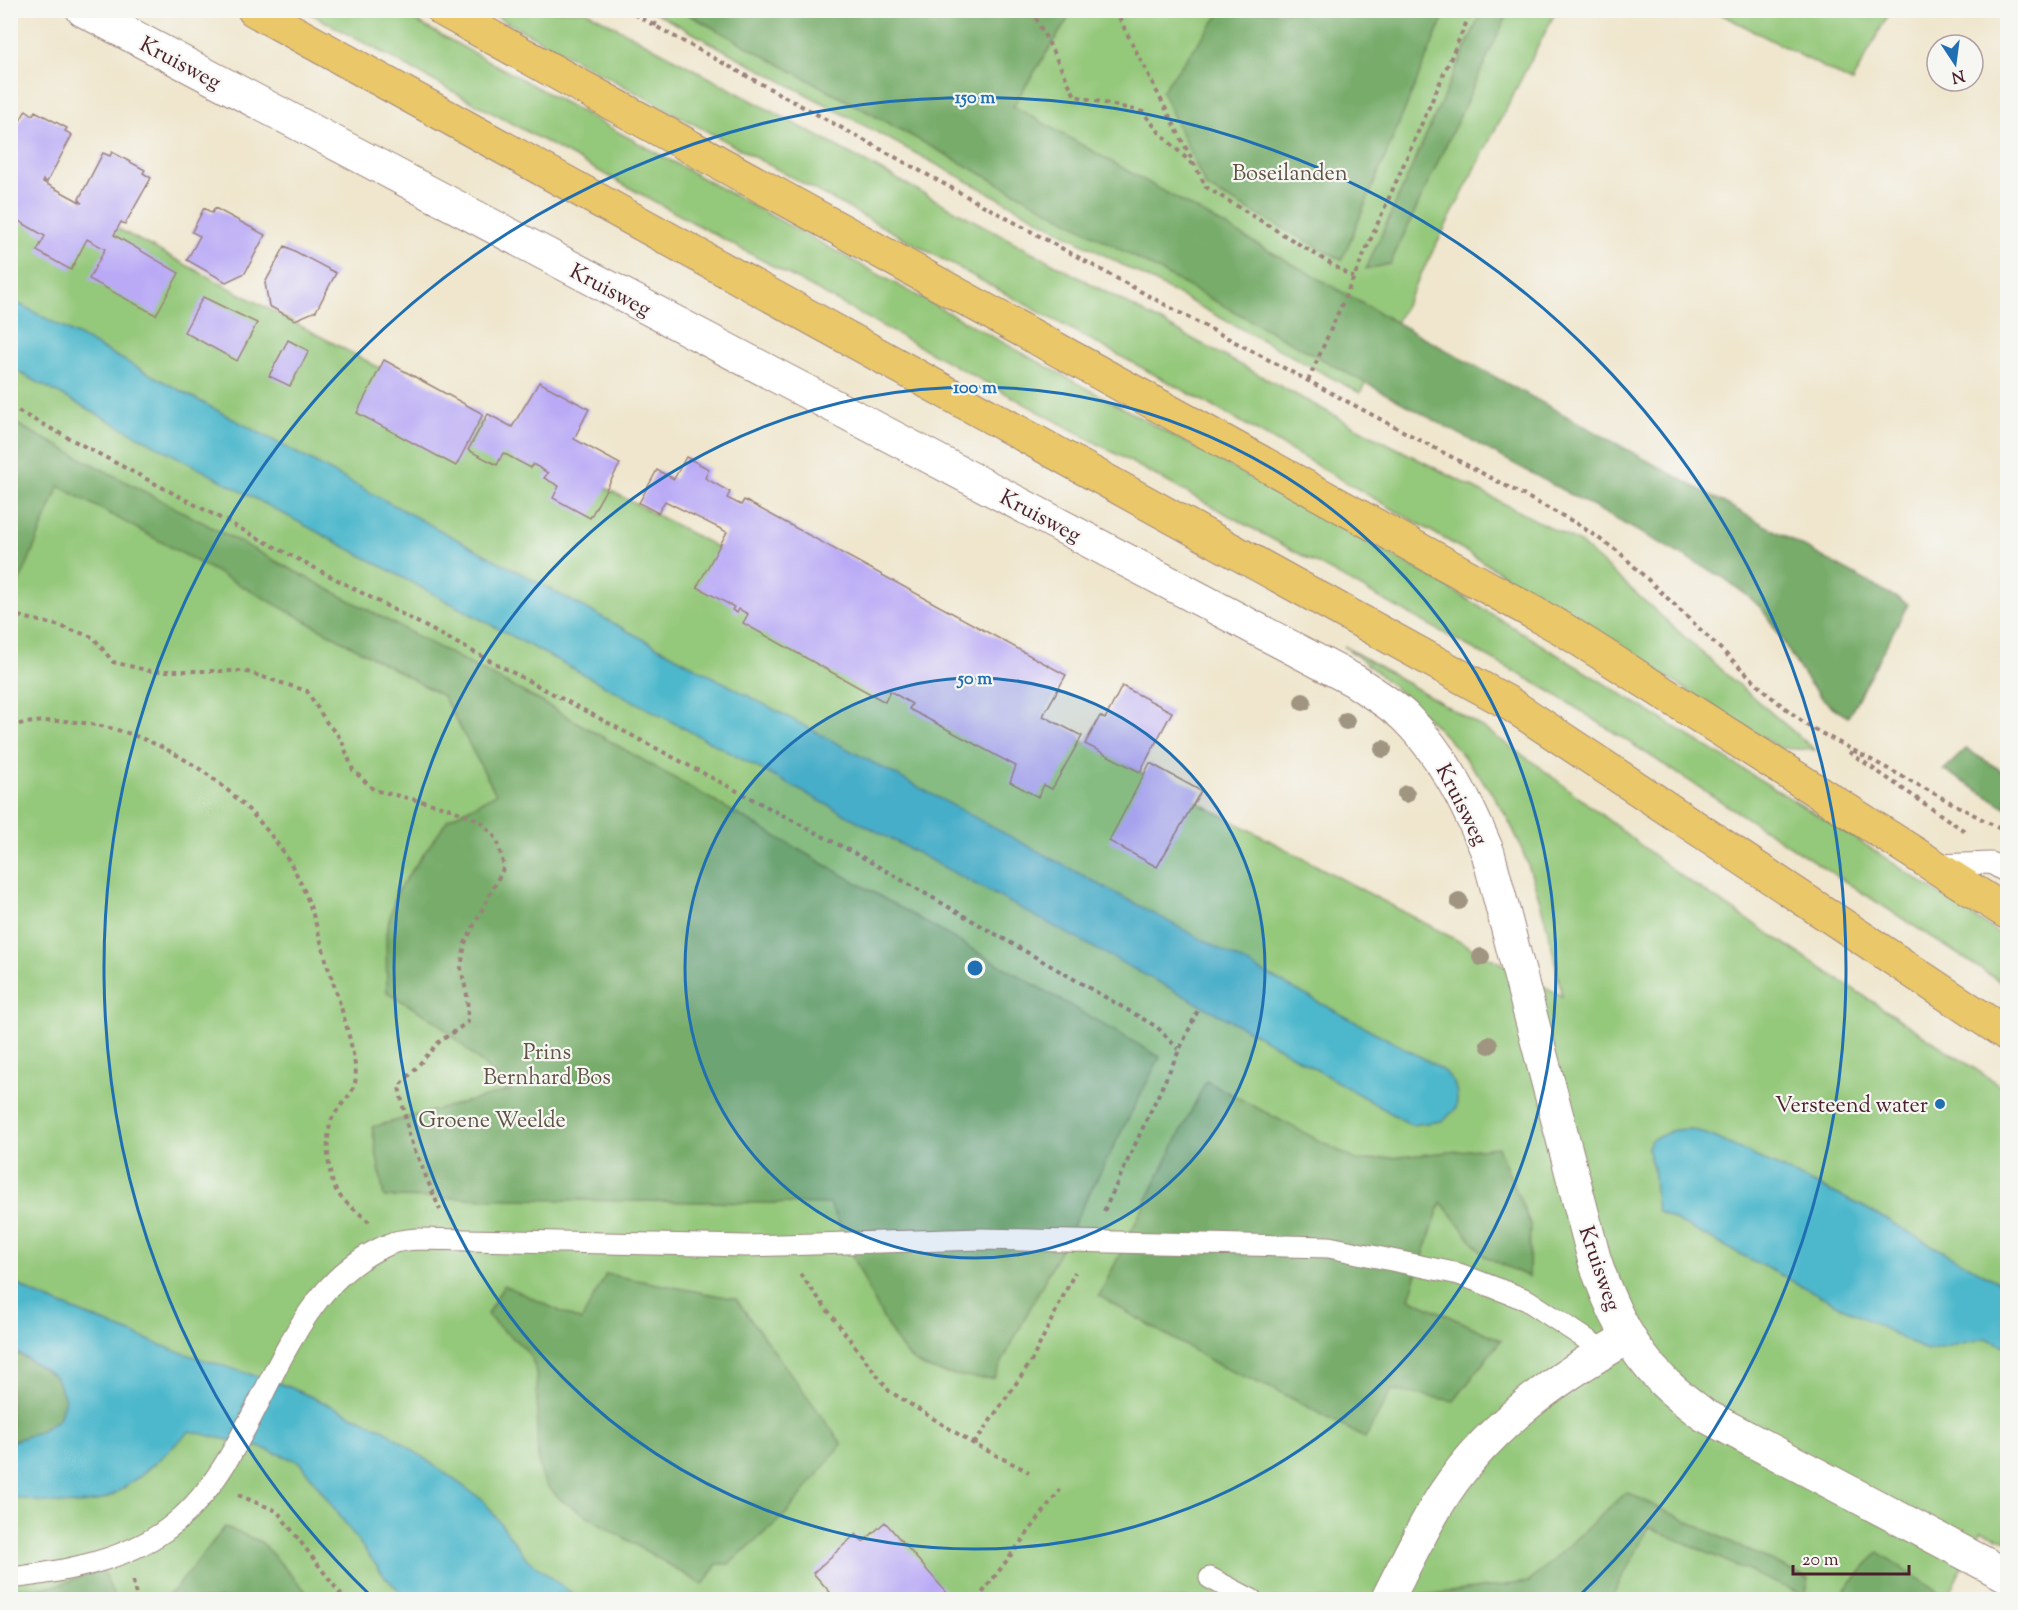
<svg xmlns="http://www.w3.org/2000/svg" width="2018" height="1610" font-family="'Sorts Mill Goudy',serif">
	<rect width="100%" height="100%" fill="#f6f6f2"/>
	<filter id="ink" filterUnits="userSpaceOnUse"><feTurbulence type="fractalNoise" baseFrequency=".0167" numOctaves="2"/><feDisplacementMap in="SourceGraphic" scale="12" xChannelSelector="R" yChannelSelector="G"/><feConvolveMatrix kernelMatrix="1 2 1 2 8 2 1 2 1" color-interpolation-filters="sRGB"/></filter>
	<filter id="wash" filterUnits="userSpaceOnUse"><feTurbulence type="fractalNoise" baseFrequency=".008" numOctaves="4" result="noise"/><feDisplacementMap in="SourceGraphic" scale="24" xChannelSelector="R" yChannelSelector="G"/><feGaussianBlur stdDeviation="1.35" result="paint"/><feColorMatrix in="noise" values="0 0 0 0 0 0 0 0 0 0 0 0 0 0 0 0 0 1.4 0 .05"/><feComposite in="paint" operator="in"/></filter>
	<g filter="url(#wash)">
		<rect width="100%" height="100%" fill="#efe6cd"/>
		<path fill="#94c87a" stroke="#6f7452" stroke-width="1.5" d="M306,11H397L1428,575L1861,842L2007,939V986L1550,691Z
			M486,11H586L1350,424L1580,543L1729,677L1815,750L1779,748L1469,553L1238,420Z
			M652,11H1556L1360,393Z
			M1715,11H1890L1852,82Z
			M11,172L1562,996C1552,940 1532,858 1502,809C1463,745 1403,692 1344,646L1477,724L1537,765L1678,874L2007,1090V1540L1981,1531L1946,1599H11Z"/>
		<path fill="#77ac6a" stroke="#60664a" stroke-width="1.5" d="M682,11H1073L1013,106L1388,318L1908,604L1848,717C1803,694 1790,644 1760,607C1750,596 1735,587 1724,578Z
			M1222,11H1446L1342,260L1206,187L1162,91Z
			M1482,11H1509L1390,264L1366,269Z
			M11,421L540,701L1160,1057L994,1378C972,1379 937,1374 918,1364C889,1349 846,1237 830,1204L384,1197L372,1127L511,1090L437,1022L387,992L386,933L396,893L448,819L496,794L443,696L59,486L24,572L11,596Z
			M1966,749L2007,774V808L1944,770Z
			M1206,1081L1358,1161L1498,1147L1530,1224L1529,1277L1484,1256L1441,1202L1409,1298L1501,1340L1454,1401L1392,1390L1365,1438L1278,1391L1222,1367L1099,1296Z
			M606,1274L736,1299L842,1444L787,1513L729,1564H717L703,1585L562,1501C557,1495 550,1490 546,1484C530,1459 542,1398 535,1368C529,1343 501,1334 487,1314L504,1285L581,1321Z
			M10,1349L55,1376L65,1399L59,1419L39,1432L11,1442Z
			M1626,1492L1809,1579L1805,1596L1649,1527L1611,1599H1416L1418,1596L1529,1582Z
			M225,1527L261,1542L313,1599H162L176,1588Z
			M1879,1552L1947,1599H1837Z
			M103,1570L115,1599L11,1600V1589L51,1587Z"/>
		<path fill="#4eb8cc" stroke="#4c6c7c" stroke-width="1.5" d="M10,299L1430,1062C1451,1076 1460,1082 1456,1109L1442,1121L1411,1125L1257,1035L11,368Z
			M1691,1129L1714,1137L1862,1206L2007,1287V1347L1986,1338L1927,1351L1657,1211L1653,1167L1647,1149L1651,1140L1674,1130Z
			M11,1280L32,1293L173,1350L287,1386L383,1429L484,1501L527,1559L579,1599H408L384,1576L300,1462L262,1448L190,1431C169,1450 121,1498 94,1502C67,1507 37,1501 11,1497V1442L39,1432L59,1419L65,1399L55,1376L11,1349Z"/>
		<g id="blocks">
			<path fill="#baaaf6" d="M26,110L33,115L35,111L67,128L65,131L72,135L47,182L43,180V182L82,203L79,199L103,153L110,156L112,152L145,170L143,173L151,178L125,224L121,222L114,235L179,273L156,315L89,279L105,249L87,239L71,270L37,251L45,236L10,216V139Z
				M204,208L212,213L215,208L265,235L245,273L226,282L187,260L200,236L192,232Z
				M285,246L336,273L316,311L295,320L269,306L265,283Z
				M203,297L257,323L237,361L184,332Z
				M288,340L309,351L290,386L269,376Z
				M384,360L483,414L456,466L357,413Z
				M539,382L589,409L574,439L620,464L590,518L553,498L559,486L544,478L548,473L533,464L531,468L503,453L497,465L468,450L488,414L512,427Z
				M686,457L709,469L705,478L730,492L727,498L741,505L744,500L1066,675L1043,716L1082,736L1052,789L1044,785L1038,797L1010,782L1016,766L909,709L912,704L890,691L885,702L743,623L748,614L739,609L737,613L732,610L734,607L697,587L727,532L665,501L658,513L639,503L657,470L674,479Z
				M1122,686L1172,712L1140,772L1085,744L1100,716L1105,719Z
				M1150,763L1201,791L1157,867L1109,841Z
				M885,1522L947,1593L956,1599H836L813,1573L856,1534L863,1542Z"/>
		</g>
	</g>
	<g filter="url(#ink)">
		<use href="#blocks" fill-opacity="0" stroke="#9c827c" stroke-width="1.5"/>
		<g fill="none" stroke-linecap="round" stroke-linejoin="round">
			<defs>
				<path id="service" d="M1936,865L1991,863L2008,873
					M10,1578C62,1572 123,1561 166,1530C265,1459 273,1290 390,1244C398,1240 408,1240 417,1239L747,1246L982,1239L1329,1247L1459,1274L1527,1300L1604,1351
					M1210,1578L1252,1600"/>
				<path id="minor" d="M83,10L1355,681C1371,692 1390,703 1404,716C1444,755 1467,803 1488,853L1594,1258C1608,1302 1628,1346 1661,1379C1674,1393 1690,1404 1704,1415L2008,1576
					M1387,1600C1403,1569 1418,1537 1436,1507C1481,1431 1553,1380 1629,1337"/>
				<path id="trunk" d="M254,10L1507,702L2008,1035
					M443,10L1563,629L2008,913"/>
			</defs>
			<use href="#service" stroke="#9c827c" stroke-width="23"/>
			<use href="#minor" stroke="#9c827c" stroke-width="35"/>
			<use href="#trunk" stroke="#9c827c" stroke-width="35"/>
			<path stroke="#9c827c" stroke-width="4" stroke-dasharray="4.5 4.5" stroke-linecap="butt" d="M626,10L1171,308L1576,523L1619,552L1770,696L1808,726L2008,833
				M1032,10L1075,96L1143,112L1159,132L1193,165
				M1115,10L1206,187L1354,278
				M654,26L662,10
				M1308,381L1472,10
				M10,407L860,856L1157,1027L1178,1049
				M10,614L56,625L93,637L113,662L150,671H244L307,691L327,723L341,739L353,770L374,790L445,807L479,820L497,839L504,867L465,943L461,968L467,995L468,1022L439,1042L399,1087L410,1139L440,1210
				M10,726C117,701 234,772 289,861C309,893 318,931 328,967C338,997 348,1027 354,1059C360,1092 350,1091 334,1115C324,1130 327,1175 336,1190C342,1202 359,1212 369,1222
				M1849,752L1966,832
				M1104,1211L1198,1010
				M800,1274L889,1391L974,1444L1029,1472
				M974,1444L1031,1362L1075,1272
				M238,1495L277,1511L345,1600
				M133,1581L137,1600
				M977,1600L1060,1490"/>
			<use href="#service" stroke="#fff" stroke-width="21"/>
			<use href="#minor" stroke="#fff" stroke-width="33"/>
			<use href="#trunk" stroke="#eac769" stroke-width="33"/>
		</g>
		<g fill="#a09581">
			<circle cx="1303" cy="702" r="9"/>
			<circle cx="1346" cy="721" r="9"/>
			<circle cx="1383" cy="749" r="9"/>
			<circle cx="1406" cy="794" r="9"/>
			<circle cx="1459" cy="901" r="9"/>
			<circle cx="1481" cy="957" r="9"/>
			<circle cx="1489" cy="1045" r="9"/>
		</g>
	</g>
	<circle cx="975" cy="968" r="290" fill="#1f6fb2" fill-opacity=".12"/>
	<g fill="none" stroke="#1f6fb2" stroke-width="3">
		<circle cx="975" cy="968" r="290"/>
		<circle cx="975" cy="968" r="581"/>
		<path d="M370 1595A871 871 0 1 1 1580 1595"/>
	</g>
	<circle fill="#1f6fb2" stroke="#f6f6f2" stroke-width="2" cx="1940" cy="1104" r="6"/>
	<g text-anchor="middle" stroke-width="4.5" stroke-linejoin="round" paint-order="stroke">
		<g font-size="22" fill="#4a1f2b" stroke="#f6f6f2">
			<text transform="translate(181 62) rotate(28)" y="8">Kruisweg</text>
			<text transform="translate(611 289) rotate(28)" y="8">Kruisweg</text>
			<text transform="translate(1041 515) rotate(28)" y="8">Kruisweg</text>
			<text transform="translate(1463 804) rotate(63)" y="8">Kruisweg</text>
			<text transform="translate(1601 1268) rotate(71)" y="8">Kruisweg</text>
		</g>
		<g font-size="22" fill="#605243" stroke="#f6f6f2">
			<text x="1290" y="180">Boseilanden</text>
			<text x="547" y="1059">Prins<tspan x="547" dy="25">Bernhard Bos</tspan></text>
			<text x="492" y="1127">Groene Weelde</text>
		</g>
		<g font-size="22" fill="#4a1f2b" stroke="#f6f6f2" text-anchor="end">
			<text x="1928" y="1112">Versteend water</text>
		</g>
	</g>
	<circle cx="975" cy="968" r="9" fill="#1f6fb2" stroke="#f6f6f2" stroke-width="3"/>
	<g font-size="18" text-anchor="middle" font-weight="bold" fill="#1f6fb2" stroke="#f6f6f2" stroke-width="4.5" stroke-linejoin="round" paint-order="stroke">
		<text x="975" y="103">150 m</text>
		<text x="975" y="393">100 m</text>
		<text x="975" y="684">50 m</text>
	</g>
	<rect width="2018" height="1610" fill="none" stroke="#f6f6f2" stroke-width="36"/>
	<g transform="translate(1955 63) rotate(167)"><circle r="28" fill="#f6f6f2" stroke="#b1a0a2" stroke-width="1.5"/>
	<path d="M0-4.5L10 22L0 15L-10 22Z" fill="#1f6fb2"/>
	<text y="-9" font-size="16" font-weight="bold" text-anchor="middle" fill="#4a1f2b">N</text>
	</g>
	<path d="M1793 1565v9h116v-9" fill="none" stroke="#4a1f2b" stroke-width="3"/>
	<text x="1802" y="1565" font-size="18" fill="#4a1f2b" stroke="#f6f6f2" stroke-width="4.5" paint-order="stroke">20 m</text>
</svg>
